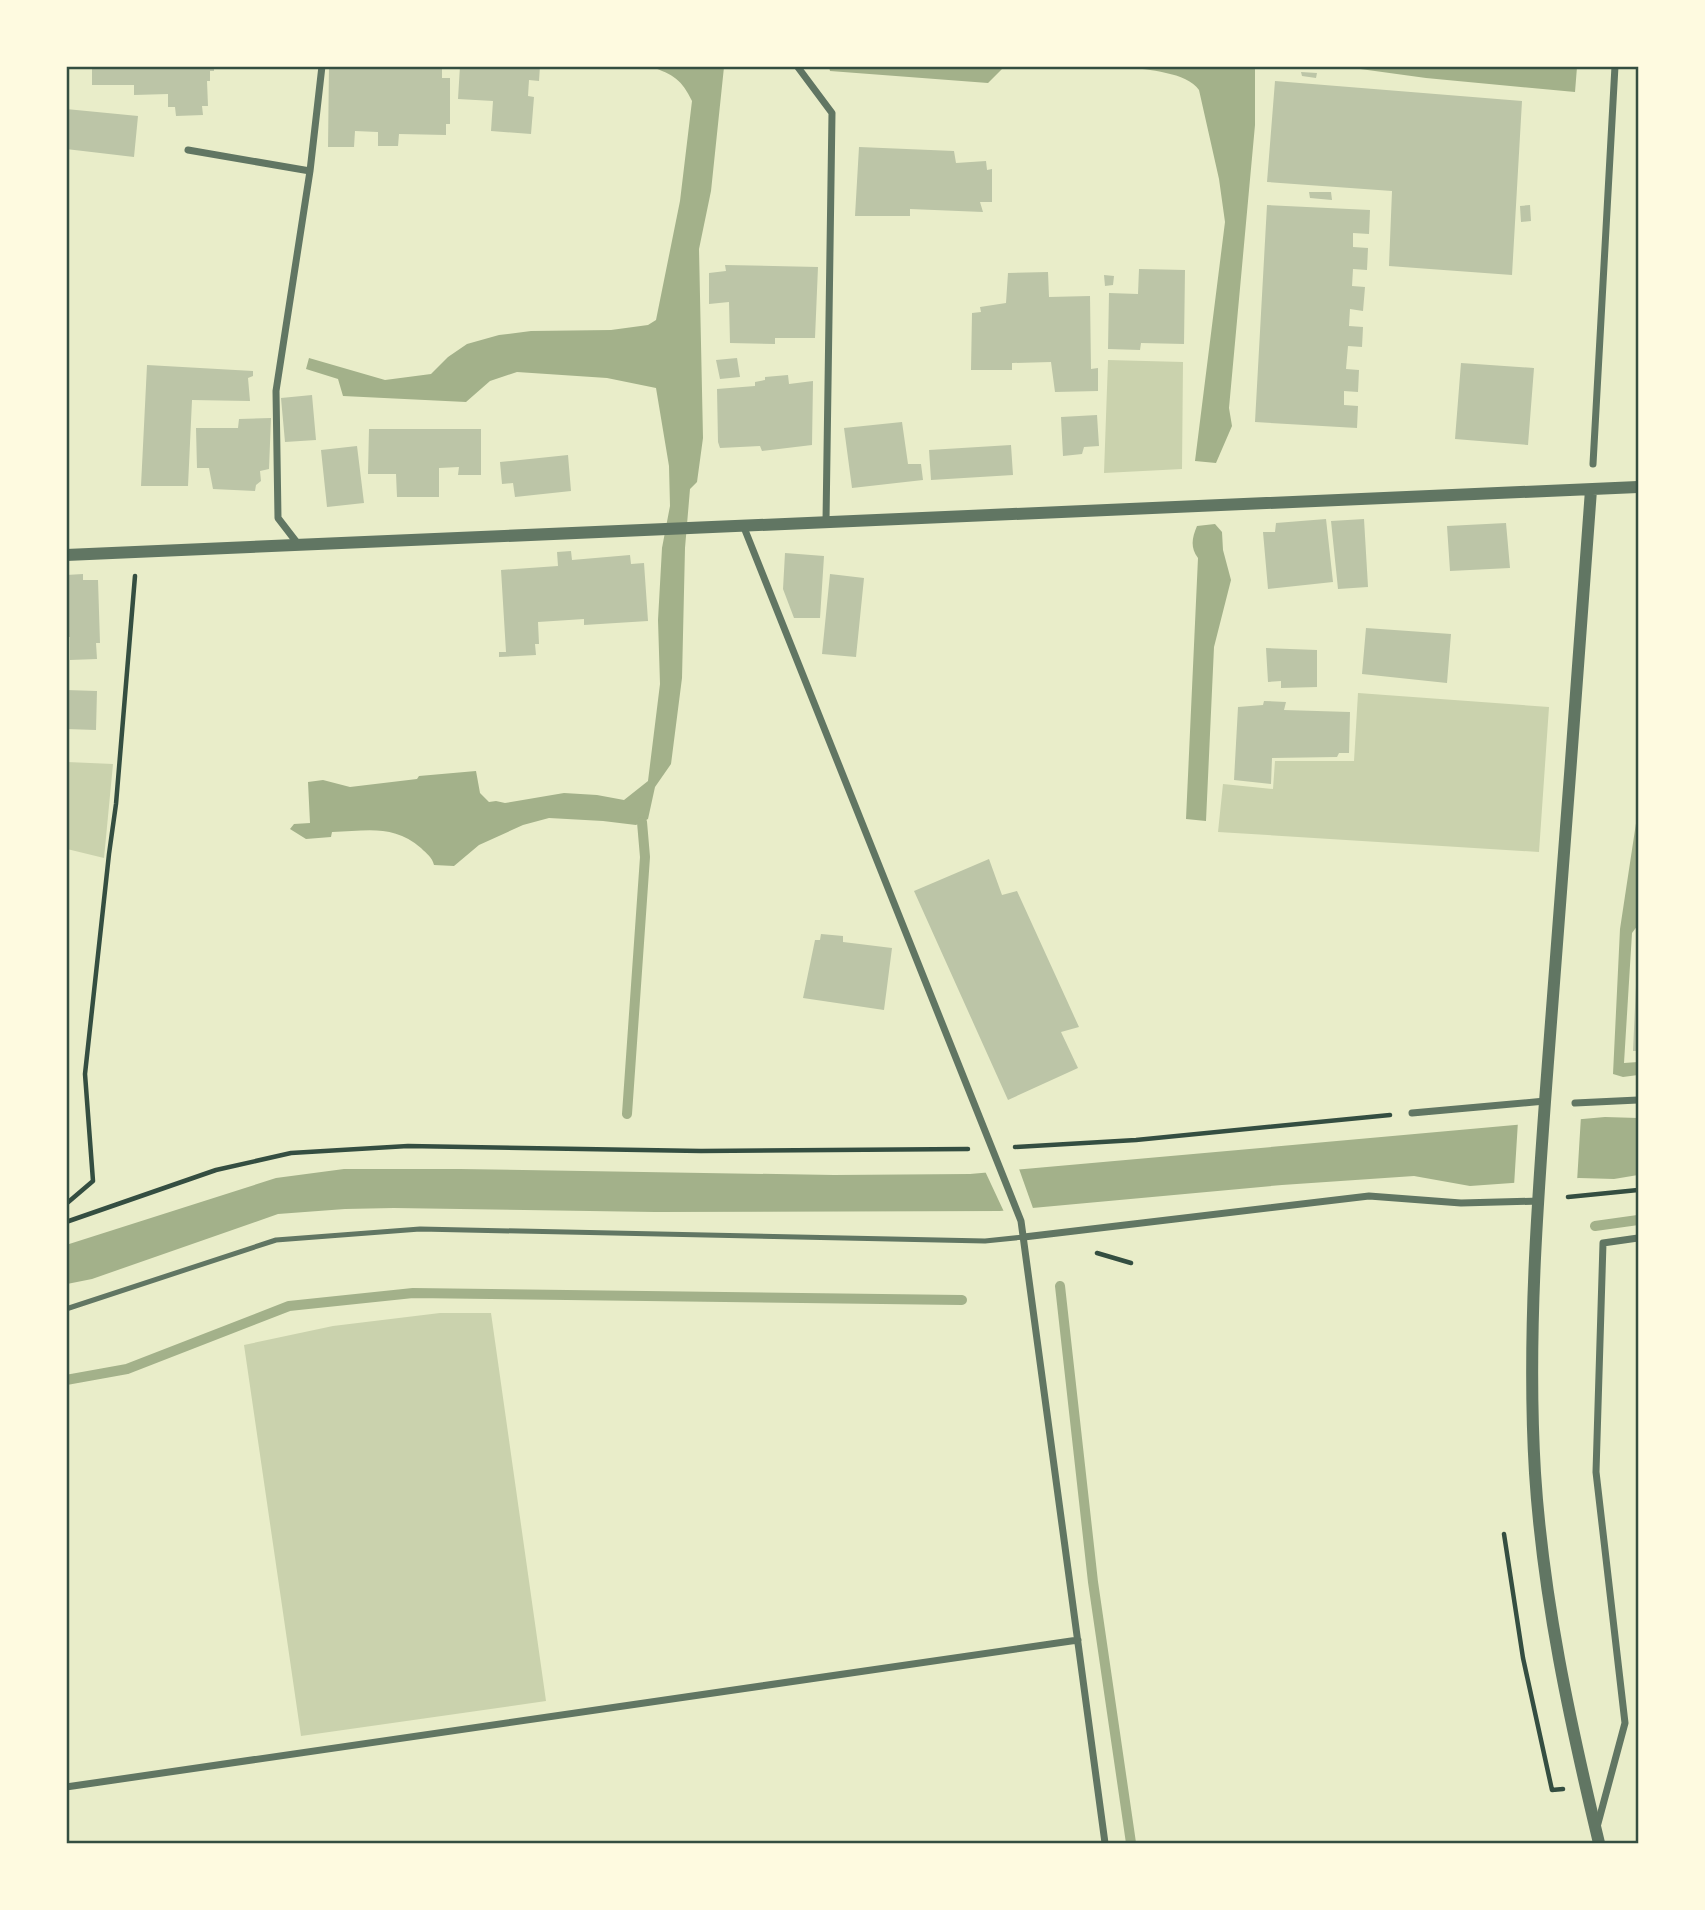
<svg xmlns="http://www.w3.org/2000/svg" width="1705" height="1910" font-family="'Nunito Sans',sans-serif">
	<rect width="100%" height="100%" fill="#e9edc9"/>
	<path fill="#cad2ad" d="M1108,360L1183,362L1182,469L1104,473Z
		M1358,693L1549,707L1539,852L1218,832L1223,784L1273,789L1275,761H1354Z
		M67,762L113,764L104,858L67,849Z
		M440,1313H491L546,1701L301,1736L244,1345L333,1326Z"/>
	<path fill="#a3b18a" d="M651,67H724L711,191L699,249L703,438L697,482L690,489L685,548L682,678L671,764L655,787L648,819L636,825L603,821L549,818L523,825L479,845L454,866L434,865C432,857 427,854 421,848C393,824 367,831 332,832L331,837L306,839L290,829L294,824L310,823L308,782L323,780L350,787L417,779L419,776L476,771L480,793L489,802L496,801L505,803L564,793L597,795L624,800L648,781L660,684L658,620L662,548L670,506L669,466L656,388L607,378L517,372L490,381L466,402L343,396L338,379L306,369L309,358L385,380L431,374L448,357L467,344L499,335L531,331L611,330L648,325L656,320L680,201L692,101C682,80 673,74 651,67Z
		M829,67V66L1032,67L1002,69L988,83L830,71Z
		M1127,67H1577L1575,92L1426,78L1353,68H1255V125L1229,408L1232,426L1216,463L1195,461L1225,222L1219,179L1199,90C1187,72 1147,70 1127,67Z
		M1215,524L1222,532L1223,550L1231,580L1214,647L1206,821L1186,819L1198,558C1190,547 1192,538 1197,526Z
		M1638,810V925L1632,933L1624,1063L1638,1062V1075L1623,1077L1613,1074L1620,929Z
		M1605,1117L1638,1118V1175L1614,1179L1579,1178L1470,1186L1414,1176L1282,1185L1000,1211L655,1212L394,1208L345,1209L278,1214L92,1279L67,1284L66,1245L276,1178L344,1169H460L834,1175L970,1174Z"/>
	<path fill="#e9edc9" d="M1581,1116L1577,1182L1514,1186L1518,1121Z
		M1018,1166L1034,1211L1005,1214L984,1169Z"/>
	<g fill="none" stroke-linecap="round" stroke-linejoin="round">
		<path stroke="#a3b18a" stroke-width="10" d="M627,1114L645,857L642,822
			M1595,1226L1638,1220
			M1060,1286L1093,1582L1131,1843
			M66,1380L127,1369L289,1306L413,1293L962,1300"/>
	</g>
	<path fill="#bcc5a7" d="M92,66H214V71H210V81H207L208,106H202L203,115L176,116L175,107H168V94L134,95V85H92Z
		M329,66H442V78H450V124H446V135L399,134L398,146H378V132L355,131L354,147H328Z
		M460,66H540L539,81L529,80L528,96L534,97L531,134L491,131L493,101L458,99Z
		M1301,72L1317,73L1316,78L1302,76Z
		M1275,81L1522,101L1512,275L1389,266L1392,191L1267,182Z
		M66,109L138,116L134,157L66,149Z
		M859,147L954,151L956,163L986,161L987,170L992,169V202H980L983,212L910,209V216H855Z
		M1309,192H1331L1332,200L1310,198Z
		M1267,205L1370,210L1369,234L1353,233V247L1368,248L1367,270L1353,269L1352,286L1365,287L1363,311L1350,309L1349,326L1363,327L1362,347L1348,346L1346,369L1359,370L1358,392L1344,391V405L1358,406L1357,428L1255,422Z
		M1530,205L1531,221L1521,222L1520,206Z
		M725,265L818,267L815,338H775V344L730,343L729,302L709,304V273L726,271Z
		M1139,269L1185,270L1184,344L1141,343L1140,350L1108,349L1109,293L1138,294Z
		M1048,272L1049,297L1090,296L1091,369L1098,368V391L1055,392L1051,362L1012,363V370H971L972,313L981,312L980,307L1006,303L1008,273Z
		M1104,275L1114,276L1113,285L1105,286Z
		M737,358L740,377L720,379L716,360Z
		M1461,363L1534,368L1528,445L1455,439Z
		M147,365L253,371V376L248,378L250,401L192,400L188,486H141Z
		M788,375L789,384L813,381L812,445L762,451L760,446L720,448L718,442L717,389L755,386V382L765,380V377Z
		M312,395L316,440L285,442L281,398Z
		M1097,415L1099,446L1084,447L1082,454L1063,456L1061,417Z
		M271,418L269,469L260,471L261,481L256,485L255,491L213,489L209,468H197L196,428H238L239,419Z
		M902,422L908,464H921L923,480L852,488L844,428Z
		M369,429H481V475H458L459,467L439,468V497H397L396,474H368Z
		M1011,445L1013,475L931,480L929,450Z
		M357,446L364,503L327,507L321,450Z
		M568,455L571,491L515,497L513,483L502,484L500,462Z
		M1326,519L1333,582L1268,589L1263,532H1275L1276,523Z
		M1364,519L1368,587L1338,589L1331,521Z
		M1506,523L1510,568L1450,571L1447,526Z
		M571,551L572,560L630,555L631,564L644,563L648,621L584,625V619L538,622L539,644H535L536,655L499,657V652H506L501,570L558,566L557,552Z
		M785,553L824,556L820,618H794L783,589Z
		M83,574V580H98L100,643H96L97,659L70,660V637H66V575Z
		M830,574L864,578L856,657L822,654Z
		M1366,628L1451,634L1447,683L1362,674Z
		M1266,648L1317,650V687L1281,688V681L1268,682Z
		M66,690L97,691L96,730L66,729Z
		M1264,701L1286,702L1284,710L1350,712L1349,753H1339L1337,757L1272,758L1271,784L1234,780L1238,707L1263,705Z
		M989,859L1002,895L1017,891L1079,1027L1061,1032L1078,1068L1008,1100L914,891Z
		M821,934L843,936V942L892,948L884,1010L803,998L815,940H820Z
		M1636,985H1638V1051H1633Z"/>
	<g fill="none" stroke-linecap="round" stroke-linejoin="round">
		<path stroke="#344e41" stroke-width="4.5" d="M1015,1147L1136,1140L1390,1115
			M1568,1197L1638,1190
			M66,1204L93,1181L85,1074L109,854L116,804L135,576
			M66,1222L216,1170L291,1153L408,1146L701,1151L968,1149
			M1097,1253L1131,1263
			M1504,1534L1523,1658L1552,1790L1563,1789"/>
		<path stroke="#617663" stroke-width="5" d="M66,1309L276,1240L420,1229L985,1241L1024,1237"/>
		<path stroke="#617663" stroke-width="7" d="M797,66L832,113L826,521
			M188,150L310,171
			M1593,464L1615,66
			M743,525L1021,1221L1105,1843
			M298,544L278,518L276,391L310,171L322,66
			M1575,1103L1638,1100
			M1412,1113L1545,1101
			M1024,1237L1369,1196L1461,1203L1540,1201
			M66,1787L1078,1640
			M1597,1827L1625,1723L1596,1472L1603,1243L1638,1238"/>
		<path stroke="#617663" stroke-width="12" d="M1591,490C1578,667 1565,845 1551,1022C1540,1170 1526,1325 1535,1473C1543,1598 1570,1722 1599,1843
			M66,555L1638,487"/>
	</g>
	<rect width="1705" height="1910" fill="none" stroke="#fefae0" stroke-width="136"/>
	<rect x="68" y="68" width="1569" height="1774" fill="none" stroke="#344e41" stroke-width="2.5"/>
</svg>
